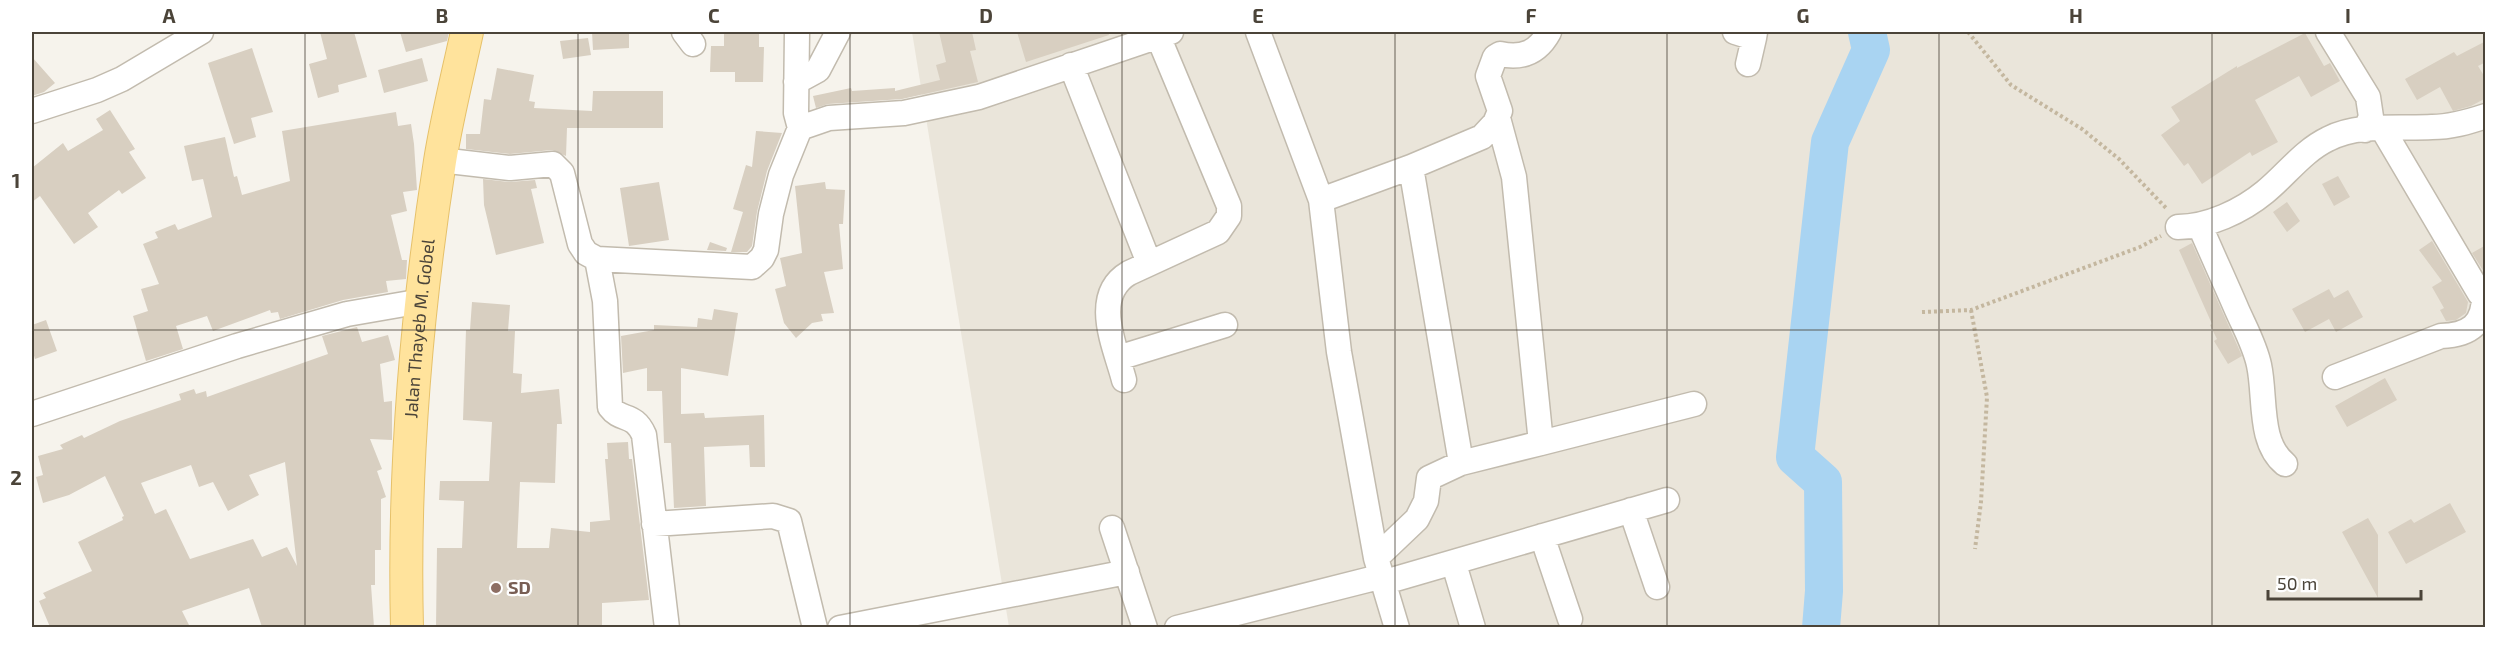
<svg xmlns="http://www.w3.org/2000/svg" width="2517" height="659" font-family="'Exo 2',sans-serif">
	<rect width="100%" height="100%" fill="#f6f3ec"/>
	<path fill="#eae5da" d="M912,32H2485V627H1009Z"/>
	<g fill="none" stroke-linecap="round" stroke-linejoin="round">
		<path stroke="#a9d4f2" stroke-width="38" d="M1821,628L1824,591L1823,482L1795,457L1830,142L1871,50L1867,32"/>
	</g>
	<path fill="#d8cfc1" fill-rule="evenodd" d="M320,32H354L367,77L338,85L339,92L318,98L309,64L327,59Z
		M400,32H449L447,41L406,52Z
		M592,32H629V48L593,50Z
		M724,32H759V47H764L763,82H735V72H710L711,46H724Z
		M939,32H972L976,50L970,51L978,82L902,99L828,104L816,108L813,96L851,88L852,91L895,88V91L940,80L936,65L946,62Z
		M1017,32H1108L1109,35L1026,62Z
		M2305,33L2324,66L2330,63L2340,81L2311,97L2299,76L2255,100L2278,142L2252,156L2250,152L2202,184L2188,163L2184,166L2161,135L2180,121L2171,107L2237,66V68Z
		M588,38L591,55L563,59L560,41Z
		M2486,41V62L2478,66L2486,79V98L2471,106L2453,111L2440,87L2417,100L2405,79L2454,52L2457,56Z
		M252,48L273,112L251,118L256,137L234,144L208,63Z
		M32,57L55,83L44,92L32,96Z
		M422,58L428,81L384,93L378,70Z
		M497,68L534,75L529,101L535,102L534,108L592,111L593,91H663V128H567L566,156L552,150L510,154L466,149V134H480L484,99L491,100Z
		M110,110L135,149L129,152L146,178L122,194L119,190L88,213L98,227L74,244L40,196L32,202V168L63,143L68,151L103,130L96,119Z
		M396,112L398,126L411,124L414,144L417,190L403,192L407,211L391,215L402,260H407L406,279L386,281L388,292L343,300L280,319L278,312L271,313L270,310L213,331L207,316L176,326L183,349L146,361L133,316L148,311L141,289L159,284L143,244L158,238L155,232L175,224L178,230L212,217L203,179L192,181L184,146L225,137L234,177L237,176L242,195L290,181L282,131Z
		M756,131L782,133L767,171L757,212L752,246L747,252H731L743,212L733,209L746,165L752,167Z
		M2338,176L2350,197L2334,206L2322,184Z
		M483,179L509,182L535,180L537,188L531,189L544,243L496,255L484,205Z
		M659,182L669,240L629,246L620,188Z
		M825,182L826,189L845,190L843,224H839L843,269L824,272L834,313L821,314L823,321L812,323L796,338L784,323L775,289L786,286L780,258L802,253L795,186Z
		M2287,202L2300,221L2287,232L2273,212Z
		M2432,241L2468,302L2466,313L2456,320L2446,321L2440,310L2444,308L2432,287L2442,281L2419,250Z
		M710,242L727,248L726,251L707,250Z
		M2192,243L2242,356L2228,364L2214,341L2217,339L2210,325L2212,324L2179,250Z
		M2486,245V275L2472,253Z
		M2329,289L2334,298L2348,290L2363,317L2336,332L2329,319L2305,332L2292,309Z
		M472,302L510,305L508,331H515L513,373L522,374L521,393L559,389L562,424H557L555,483L520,482L517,548H549L551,528L590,532V522L610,520L605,459H608L607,443L628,442L629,459H632L649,600L602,603V627H436L437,548H462L464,501L439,500L440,481H489L492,422L463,420L466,330H470Z
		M714,309L738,313L728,376L681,368V414L704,413L705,418L764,415L765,467H750L749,445L704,447L706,506L674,508L671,443H664L662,391H647V368L623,373L621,336L654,330V325L697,327L698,318L712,320Z
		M46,320L57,351L35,359L32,349V325Z
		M357,327L362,342L388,335L395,360L380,364L384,402L392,401V440L370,439L382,469L377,471L386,497L381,499V550H375V585H371L374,627H262L249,588L182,611L190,627H50L39,601L46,598L43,593L92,571L78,542L123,520L122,517L124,516L105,476L69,495L43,503L36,477L43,475L38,456L63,449L60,445L82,435L84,438L120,421L178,401L181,400L179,394L194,389L196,394L206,391L207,397L328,354L322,336ZM285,462L297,566L287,547L262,557L253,539L190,559L166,509L155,514L141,483L191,465L199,487L213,482L228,511L259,495L249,475Z
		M2385,378L2397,400L2347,427L2335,406Z
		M2450,503L2466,532L2406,564L2388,532L2411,519L2414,523Z
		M2368,518L2378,535V598L2342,532Z"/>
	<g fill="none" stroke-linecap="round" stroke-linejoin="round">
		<defs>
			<path id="minor" d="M684,32L693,44
				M797,32L796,113L800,128
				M1258,32L1321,200
				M1735,32L1754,38L1755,32
				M2328,32L2368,97L2371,117L2365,130
				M1748,64L1754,38
				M1071,65L1149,263
				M796,82L818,70L838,32
				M32,111L97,90L122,79L201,32
				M1498,118L1514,177L1541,443L1694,404
				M2382,128L2480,294L2486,296
				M440,160L510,168L553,164L562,173L580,244L586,253L597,259
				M1411,167L1461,463L1541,443
				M2200,226C2212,254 2225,282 2237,310C2245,328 2255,346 2259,365C2266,397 2258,442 2285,464
				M2178,227C2208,227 2242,211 2265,192C2286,175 2303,151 2328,139C2359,123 2399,129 2432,127C2451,127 2468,122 2486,116
				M1118,358L1225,325
				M2335,377L2441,336C2469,335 2484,325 2484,296
				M1124,380C1116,348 1090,296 1129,273L1218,232L1229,216V206L1158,36
				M32,414L237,346L347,314L422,301
				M1631,510L1657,587
				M654,524L773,516L789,521L815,628
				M1112,528L1145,628
				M1542,536L1570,619
				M1376,558L1417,519L1426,501L1429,478L1461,463
				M1454,564L1473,628
				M1385,582L1667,500
				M667,628L644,435C634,412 621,422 610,407L605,301L597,259L752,267L762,258L766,250L771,214L781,175L800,128L829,118L904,113L979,97L1171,32
				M840,628L1127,572
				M1177,628L1383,576
				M1397,628L1376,558L1339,352L1321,200L1411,167L1482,137L1495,123L1500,111L1488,76L1495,57L1500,54C1523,59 1538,52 1549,32"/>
			<g id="major">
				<path id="s1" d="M407,628C403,472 416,315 440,161C447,117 458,74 467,32"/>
			</g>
		</defs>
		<use href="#minor" stroke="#c2bbae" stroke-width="27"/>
		<use href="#major" stroke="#e6c16a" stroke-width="34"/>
		<path stroke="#c4b79f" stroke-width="4" stroke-dasharray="3 3" stroke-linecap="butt" d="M1968,32L2011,85L2082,129L2119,159L2167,209
			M1971,310L1987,397L1981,502L1975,549
			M1922,312L1971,310L2140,247L2161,236"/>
		<use href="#minor" stroke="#fff" stroke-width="24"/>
		<use href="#major" stroke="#ffe39c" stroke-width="32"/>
	</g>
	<path fill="none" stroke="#4b4439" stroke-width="1.5" stroke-opacity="0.55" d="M305,32V628M578,32V628M850,32V628M1122,32V628M1395,32V628M1667,32V628M1939,32V628M2212,32V628M32,330H2486"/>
	<circle fill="#8d6e63" stroke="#fff" stroke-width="2" cx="496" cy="588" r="6"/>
	<g text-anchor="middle" stroke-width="4.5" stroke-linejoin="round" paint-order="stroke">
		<g font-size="18" fill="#4b4439" stroke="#fff">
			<text dy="6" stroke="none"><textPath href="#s1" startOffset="300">Jalan Thayeb M. Gobel</textPath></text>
		</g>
		<g font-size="18" font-weight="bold" fill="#785e54" stroke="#fff" text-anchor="start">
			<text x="508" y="594">SD</text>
		</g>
	</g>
	<rect width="2517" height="659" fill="none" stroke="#ffffff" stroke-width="66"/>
	<path d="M2268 590v9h153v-9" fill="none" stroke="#4b4439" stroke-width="3"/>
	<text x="2277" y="590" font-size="18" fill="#4b4439" stroke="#ffffff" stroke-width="4.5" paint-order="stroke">50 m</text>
	<rect x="33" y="33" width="2451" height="593" fill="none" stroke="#4b4439" stroke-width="2"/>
	<g font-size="20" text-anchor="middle" font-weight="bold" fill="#4b4439">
		<text x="169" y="23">A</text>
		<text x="442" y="23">B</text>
		<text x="714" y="23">C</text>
		<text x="986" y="23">D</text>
		<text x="1258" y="23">E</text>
		<text x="1531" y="23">F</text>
		<text x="1803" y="23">G</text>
		<text x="2076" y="23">H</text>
		<text x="2348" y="23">I</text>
		<text x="16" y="188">1</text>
		<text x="16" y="485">2</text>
	</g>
</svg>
